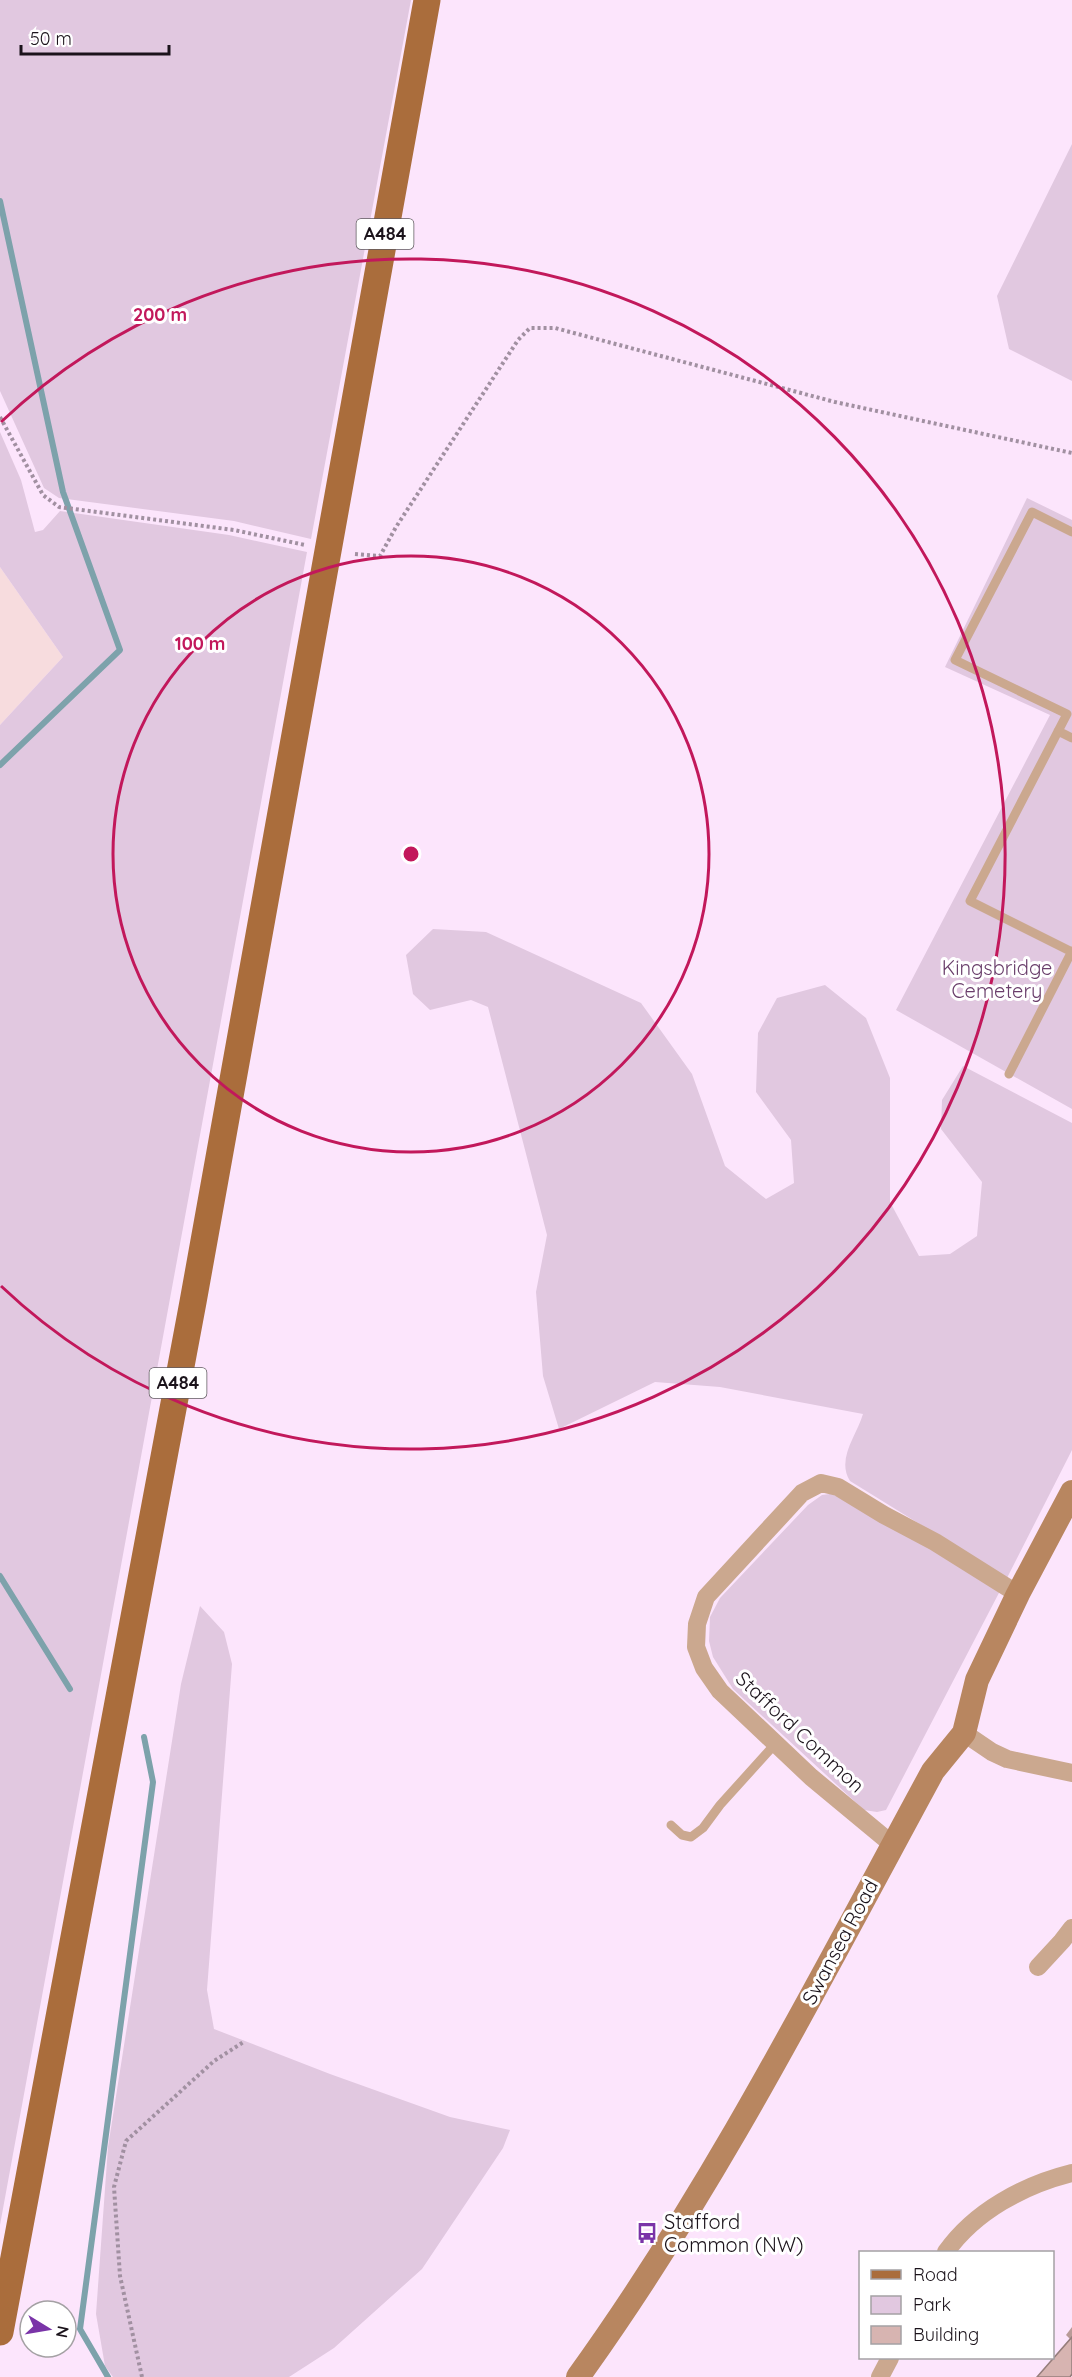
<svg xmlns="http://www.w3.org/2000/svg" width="1072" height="2377" font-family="Quicksand,sans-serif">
	<rect width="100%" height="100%" fill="#fce5fc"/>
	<path fill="#f7dcde" d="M0,567L63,657L0,725Z"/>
	<path fill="#e1c8e0" d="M0,0H411L311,539L234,521L59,498L44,488L0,391Z
		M1072,144V381L1009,349L997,296Z
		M0,432L21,480L35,532L43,530L60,511L229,535L307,552L0,2225V725L63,657L0,567Z
		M1027,498L1072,520V1109L896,1010L1050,715L945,667Z
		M433,929L486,932L641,1003L692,1074L725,1166L766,1199L794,1183L791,1140L756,1092L758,1033L777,998L825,985L866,1018L890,1078V1202L919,1256L950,1254L977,1236L982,1182L941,1129L942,1100L963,1066L1072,1123V1450L1007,1578L850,1481C836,1459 857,1435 863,1414L720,1387L655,1382L559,1429L543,1376L536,1292L547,1235L488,1007L471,1000L430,1010L413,994L406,955Z
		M837,1493L1001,1589L886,1810L877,1812L864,1810L733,1689L713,1657L709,1641L710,1617L720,1598L808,1505L822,1495Z
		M200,1606L224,1632L232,1664L207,1990L214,2029L330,2074L450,2117L510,2130L503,2148L422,2269L334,2348L289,2377H113L105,2366L96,2314L108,2147L181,1684Z"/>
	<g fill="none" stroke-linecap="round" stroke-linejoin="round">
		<path stroke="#7da2ab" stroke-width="6" d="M0,201L63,492L120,650L0,765
			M0,1576L70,1689
			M108,2377L80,2329L153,1782L144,1737"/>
		<path stroke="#a190a1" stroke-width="4" stroke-dasharray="3 3" stroke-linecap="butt" d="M0,417L43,495L59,507L234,530L305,545
			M355,554L380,556L396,527L518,340L530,328H555L835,402L1072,453
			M142,2377L120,2276L114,2187L126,2141L214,2061L245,2041"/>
		<path stroke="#cba88f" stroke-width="9" d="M1072,532L1032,512L955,660L1067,714L970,901L1072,952
			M1058,731L1072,738
			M1009,1074L1072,951
			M671,1825L682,1835L691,1837L703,1828L720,1805L776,1743"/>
		<path stroke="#cba88f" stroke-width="18" d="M964,1733L992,1752L1007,1759L1072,1773
			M893,1845L811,1777L720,1691L704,1668L696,1647L697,1624L706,1597L802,1493L821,1483L838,1487L884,1515L935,1542L1018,1594
			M1038,1967L1062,1941L1072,1928
			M946,2252C975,2211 1024,2185 1072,2173
			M880,2377L890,2358"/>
		<path stroke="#b88660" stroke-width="24" d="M578,2377C715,2187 821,1977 933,1771L964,1733L977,1680L1018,1594L1072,1492"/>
		<path stroke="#aa6d3c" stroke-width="27" d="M0,2332L193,1302L427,0"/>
	</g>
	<path fill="#b99b98" d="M1072,2327V2376L1037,2377L1070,2339L1066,2335Z"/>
	<path fill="#d7b4b1" stroke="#967e7c" stroke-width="1.5" d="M1072,2337V2374L1070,2377H1037Z"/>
	<g fill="none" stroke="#c2185b" stroke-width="3">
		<circle cx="411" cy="854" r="298"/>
		<path d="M1 422A595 595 0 1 1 1 1286"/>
	</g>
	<defs>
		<symbol id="bus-bare" viewBox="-9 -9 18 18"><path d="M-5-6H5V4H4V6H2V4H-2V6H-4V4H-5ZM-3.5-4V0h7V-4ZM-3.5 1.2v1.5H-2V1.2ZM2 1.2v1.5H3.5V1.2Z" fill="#7a34a8" stroke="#fff" stroke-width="2.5" paint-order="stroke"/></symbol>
	</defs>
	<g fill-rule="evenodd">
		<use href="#bus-bare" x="632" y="2218" width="30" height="30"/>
	</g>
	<g text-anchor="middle" stroke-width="6" stroke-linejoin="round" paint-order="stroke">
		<g fill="#fff" stroke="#5f5a5f" stroke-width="1.5">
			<rect x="356.5" y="219" width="57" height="30" rx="4.5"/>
			<rect x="149.5" y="1368" width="57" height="30" rx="4.5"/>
		</g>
		<g font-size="18" font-weight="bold" fill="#1b131b">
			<text x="385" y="240">A484</text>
			<text x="178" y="1389">A484</text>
		</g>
		<g font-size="20" fill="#6a3e6b" stroke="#fff">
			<text x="997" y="975">Kingsbridge<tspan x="997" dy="23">Cemetery</tspan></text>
		</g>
		<g font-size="20" fill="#1b131b" stroke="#fff">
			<text transform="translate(800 1732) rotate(43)" y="7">Stafford Common</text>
			<text transform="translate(840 1942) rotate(-62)" y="7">Swansea Road</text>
		</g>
		<g font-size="20" fill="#1b131b" stroke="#fff" text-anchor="start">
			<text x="664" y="2229">Stafford<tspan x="664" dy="23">Common (NW)</tspan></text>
		</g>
	</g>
	<circle cx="411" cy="854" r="9" fill="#c2185b" stroke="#fff" stroke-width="3"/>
	<g font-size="18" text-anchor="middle" font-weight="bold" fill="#c2185b" stroke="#fff" stroke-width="6" stroke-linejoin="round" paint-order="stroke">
		<text x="160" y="321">200 m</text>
		<text x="200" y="650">100 m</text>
	</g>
	<rect x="859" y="2251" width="195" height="108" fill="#ffffff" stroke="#a4a1a4" stroke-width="1.5"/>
	<rect x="871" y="2270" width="30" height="9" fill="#aa6d3c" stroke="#a4a1a4" stroke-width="1.5"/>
	<text x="913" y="2281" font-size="18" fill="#1b131b">Road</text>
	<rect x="871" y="2296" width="30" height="18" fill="#e1c8e0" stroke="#a4a1a4" stroke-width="1.5"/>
	<text x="913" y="2311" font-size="18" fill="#1b131b">Park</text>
	<rect x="871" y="2326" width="30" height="18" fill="#d7b4b1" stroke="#a4a1a4" stroke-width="1.5"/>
	<text x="913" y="2341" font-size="18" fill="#1b131b">Building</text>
	<g transform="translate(48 2329) rotate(101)"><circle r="28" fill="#ffffff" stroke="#a4a1a4" stroke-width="1.5"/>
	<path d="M0-4.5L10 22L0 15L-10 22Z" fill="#7a34a8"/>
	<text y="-9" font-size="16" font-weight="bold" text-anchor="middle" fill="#1b131b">N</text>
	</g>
	<path d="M21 45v9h148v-9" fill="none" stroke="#1b131b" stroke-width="3"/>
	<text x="30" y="45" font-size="18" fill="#1b131b" stroke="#ffffff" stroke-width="4.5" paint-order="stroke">50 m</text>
</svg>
